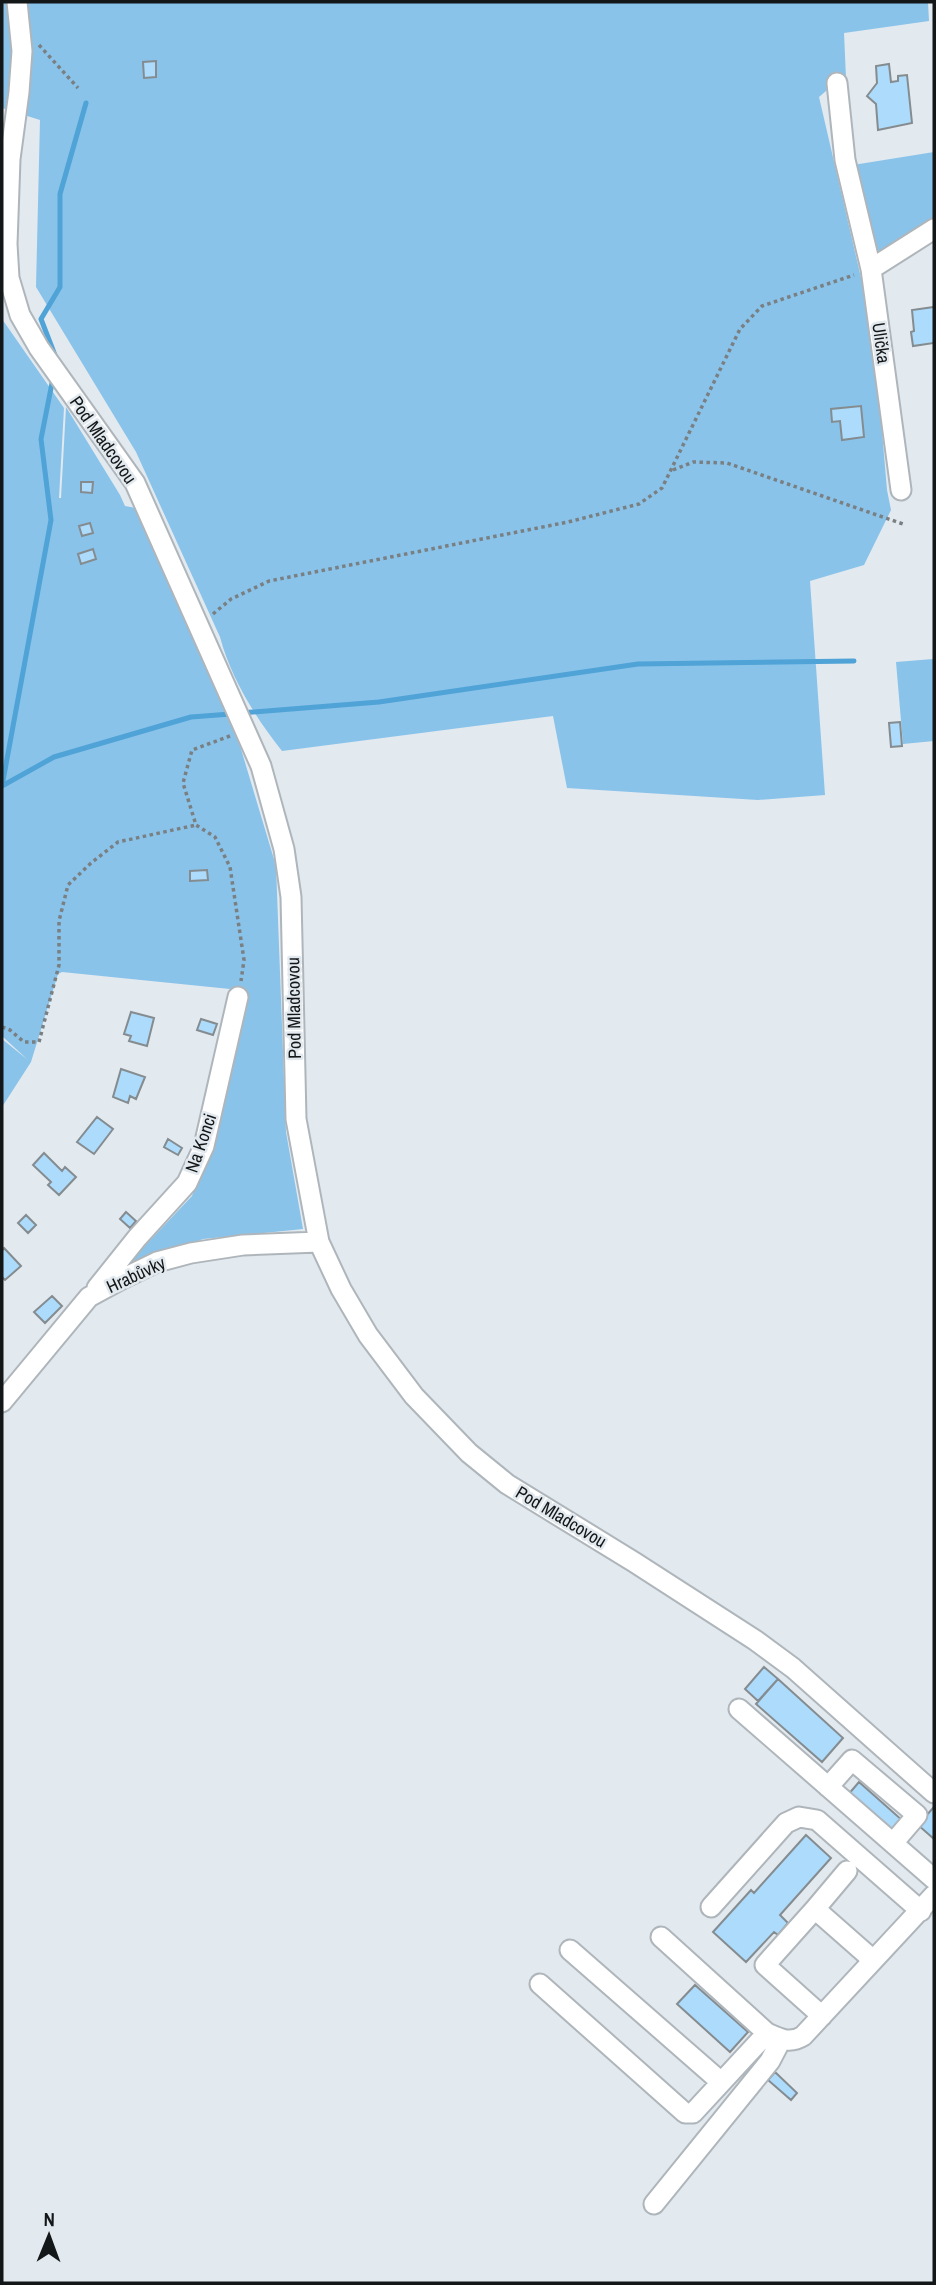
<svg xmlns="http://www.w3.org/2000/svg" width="936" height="2285" font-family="'Archivo Narrow',sans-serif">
	<rect width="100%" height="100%" fill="#e2e9ef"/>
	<path fill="#89c3ea" d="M2,2H928L929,21L844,33L846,78L830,79L826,91L819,97L868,308L876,361L887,490L891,510L864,565L810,581L825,795L758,800L567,788L553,716L282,751C255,717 231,678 220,637L136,452L36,287L40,120L2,108Z
		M934,152V219L879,257L873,245L853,165Z
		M2,319L64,408L59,498H61L66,407L120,495L125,506L136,508L235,729L276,866L286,1132L303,1229L203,1239L122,1270L192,1196L222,1110L243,999L230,989L62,972L58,974L31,1062L2,1107V1039L28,1060L2,1036Z
		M933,659L934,741L903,744L896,662Z"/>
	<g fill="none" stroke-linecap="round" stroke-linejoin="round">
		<path stroke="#4fa3d6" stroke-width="5" d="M56,358L41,319L60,287V194L86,103
			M241,713L379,702L638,664L854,661
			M2,786L54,757L191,717L231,714
			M2,786L51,520L41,439L53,378"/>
	</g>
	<path fill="#acdbfc" stroke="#858c90" stroke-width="2" d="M156,61V77L144,78L143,62Z
		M889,64L891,82L898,81V76L907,75L912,123L878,130L876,104L867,96L877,83L876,66Z
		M934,307V343L913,346L911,332L914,331L912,310Z
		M861,406L864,437L842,440L840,421L832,422L831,409Z
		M81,482H93L92,493L81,492Z
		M90,523L93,533L82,536L79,526Z
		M93,549L96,559L81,564L78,554Z
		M900,722L902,746L891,747L889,723Z
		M207,870L208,880L190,881V871Z
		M131,1012L154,1018L147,1046L129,1041L131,1036L124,1034Z
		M201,1019L217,1024L213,1035L197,1030Z
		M121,1069L145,1077L136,1099L130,1096L128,1103L113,1097Z
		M97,1117L113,1129L94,1154L77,1142Z
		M168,1139L182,1148L178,1155L164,1147Z
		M44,1153L62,1171L65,1167L76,1177L59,1195L48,1185L51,1182L33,1165Z
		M126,1212L136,1221L130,1228L120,1219Z
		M26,1215L36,1225L28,1233L18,1223Z
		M4,1248L21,1266L5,1280L2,1277V1251Z
		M52,1296L62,1306L45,1323L34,1312Z
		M764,1667L778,1679L758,1701L745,1689Z
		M778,1679L843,1738L822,1762L756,1704Z
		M859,1782L903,1821L891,1835L847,1796Z
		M933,1808L934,1809V1839L918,1825Z
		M806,1835L831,1858L780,1915L788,1923L778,1935L774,1932L746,1962L713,1932L751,1890L754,1893Z
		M695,1985L748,2032L730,2052L677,2004Z
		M775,2072L797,2093L791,2100L768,2080Z"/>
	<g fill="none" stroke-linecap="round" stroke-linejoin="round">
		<defs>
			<path id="minor" d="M17,2L22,51L19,92L10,159L7,244L9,278L20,315L39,348L135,483L261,766L284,849L291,897L296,1119L319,1242L341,1289L368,1335L414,1396L469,1453L507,1484L634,1562L755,1640L793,1668L934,1793
				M837,83L845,160L871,269
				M901,490L871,269L934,229
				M97,1288L137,1238L187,1183L204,1146L238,997
				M2,1402L89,1297L122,1279L157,1262L191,1253L243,1245L319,1242
				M739,1709L934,1879
				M828,1787L852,1760L917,1815L893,1843
				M711,1907L786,1823L799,1817L817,1820L921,1911
				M815,1909L847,1871
				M661,1937L767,2033C780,2039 790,2044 803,2036L934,1895
				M570,1950L721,2082
				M540,1984L685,2113H693L767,2033
				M822,2016L765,1965L815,1909L873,1960
				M654,2204L770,2061L781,2040"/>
		</defs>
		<use href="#minor" stroke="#afb6bb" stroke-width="23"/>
		<path stroke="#7a7f82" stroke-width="3.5" stroke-dasharray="3.5 3.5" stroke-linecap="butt" d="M39,45L78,88
			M673,470L693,462L727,463L903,524
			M213,614L231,599L269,581L568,522L639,504L662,488L740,329L762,306L854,275
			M230,736L192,750L183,783L196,825L215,837L230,867L244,960L241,981
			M2,1027L10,1030L24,1042H39L59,965V921L68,885L91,863L118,842L196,825"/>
		<use href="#minor" stroke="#fff" stroke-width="19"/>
	</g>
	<g text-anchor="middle" stroke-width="5" stroke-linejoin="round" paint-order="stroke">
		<g font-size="18" fill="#141718" stroke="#e2e9ef">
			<text transform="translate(881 343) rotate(82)" y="6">Ulička</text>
			<text transform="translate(103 440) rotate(55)" y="6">Pod Mladcovou</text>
			<text transform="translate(294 1008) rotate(-91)" y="6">Pod Mladcovou</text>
			<text transform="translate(201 1143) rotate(-71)" y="6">Na Konci</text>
			<text transform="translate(136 1275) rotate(-25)" y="6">Hrabůvky</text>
			<text transform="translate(561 1517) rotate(31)" y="6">Pod Mladcovou</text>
		</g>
	</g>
	<rect width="936" height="2285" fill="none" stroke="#141718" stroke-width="7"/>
	<g transform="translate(49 2236) rotate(1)" stroke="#e2e9ef" stroke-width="5" paint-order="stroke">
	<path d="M0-5L12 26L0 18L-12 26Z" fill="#141718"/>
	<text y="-10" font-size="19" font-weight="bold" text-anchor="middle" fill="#141718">N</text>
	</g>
</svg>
